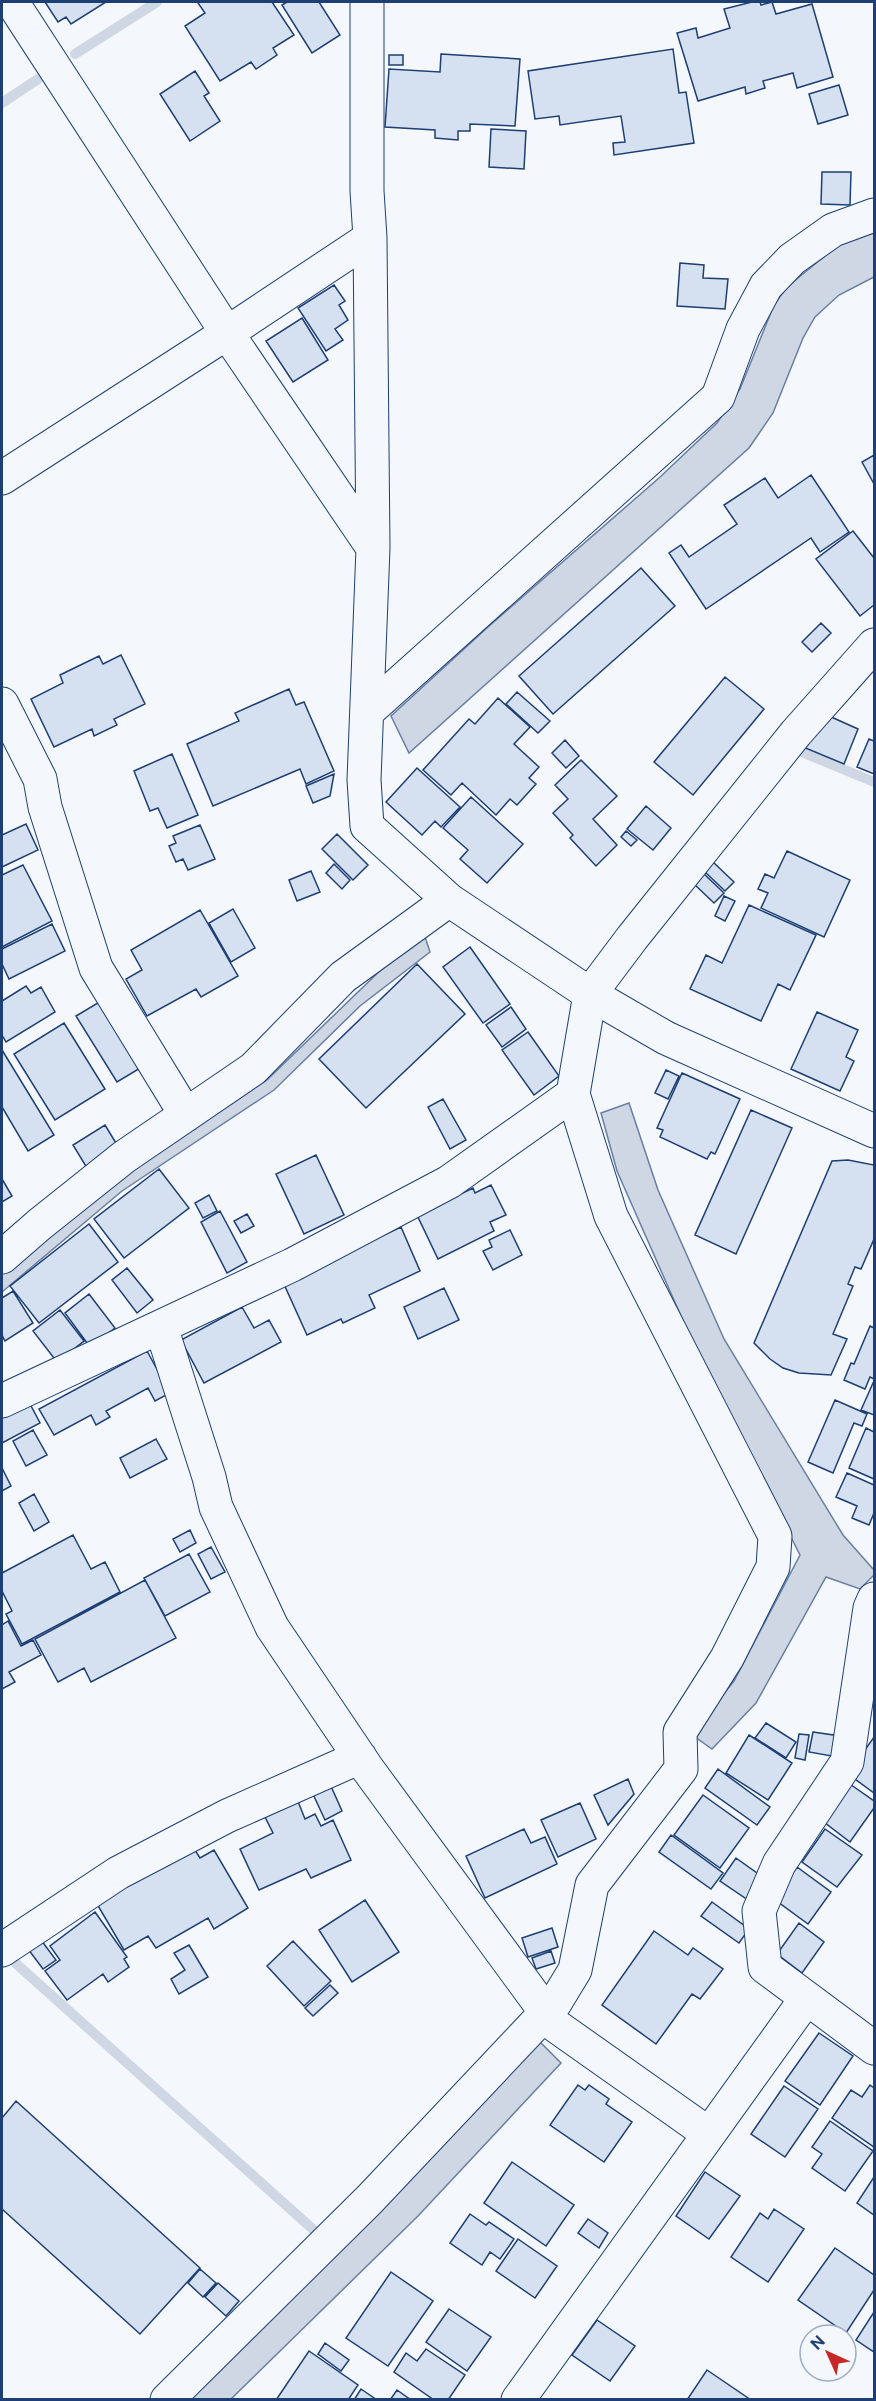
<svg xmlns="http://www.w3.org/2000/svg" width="876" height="2401" font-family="'Public Sans',sans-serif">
	<rect width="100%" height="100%" fill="#f4f7fb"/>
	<path fill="#cfd7e4" stroke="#687fa3" stroke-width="1.5" d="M874,229V277L839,295L815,317L803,338L773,413L749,448L409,753L391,716L488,627L659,478L717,423L740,389L774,305L787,287L848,237Z
		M425,937L430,952L360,1006L274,1090L122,1191L2,1292V1272L131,1168L267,1080L389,962Z
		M629,1103L658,1190L724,1339L843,1535L874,1570V1575L860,1589L826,1577L756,1703L712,1749L691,1734L734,1681L800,1555L696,1350L617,1171L601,1113Z
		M537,2039L561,2063L418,2216L231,2399L185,2400Z"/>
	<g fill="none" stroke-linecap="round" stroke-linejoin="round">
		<path stroke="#cfd7e4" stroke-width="10" d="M75,54L157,2
			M2,103L38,79
			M804,753L874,782
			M12,1960L316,2232"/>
	</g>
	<path fill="#d5e0f0" stroke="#1d3f73" stroke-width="1.5" d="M45,2H106L71,24L66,17L58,22Z
		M200,2H272L294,35L273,48L277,55L256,69L251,62L220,81L185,26L205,13L198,3Z
		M287,2H319L340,35L312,53L282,5Z
		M752,2H760L761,5L772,2L776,14L812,4L833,77L797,88L793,73L763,81L765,88L746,94L745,87L698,101L677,33L696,28L698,38L730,28L724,9Z
		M673,49L679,93L686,92L694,143L614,155L613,143L625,142L621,116L560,125L559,116L535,119L528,71Z
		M441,54L520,59L515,126L470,124V131H458V140L435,138V130L385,127L389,69L440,72Z
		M389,55H403V65H389Z
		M195,71L209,93L204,96L220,121L190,141L160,94Z
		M839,85L848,115L818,124L809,94Z
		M491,129L526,131L524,169L489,167Z
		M822,172H851L850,205L821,204Z
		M680,263L704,265L703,278L728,279L725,309L677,306Z
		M334,285L345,301L339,305L348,320L335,329L343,340L326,351L298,308Z
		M302,318L328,360L293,382L266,341Z
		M874,455V484L862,462Z
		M811,475L849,532L820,552L811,538L706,609L669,553L681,545L689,557L737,524L724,505L765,478L778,498Z
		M853,531L874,558V605L860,616L816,559Z
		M641,568L675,606L553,714L519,676Z
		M821,623L831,633L812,652L802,642Z
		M121,655L145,704L114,719L117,725L94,736L92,729L54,747L31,699L63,683L60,675L99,656L103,664Z
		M725,677L764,709L693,795L654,762Z
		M289,689L296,705L304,702L334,771L306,784L300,769L213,806L187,744L239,721L235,713Z
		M517,692L550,721L538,733L506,704Z
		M498,698L530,727L514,744L539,767L529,778L536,784L517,805L510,799L496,815L462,783L451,795L423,770L469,719L475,724Z
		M829,716L858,729L844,764L803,747Z
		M869,739L874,741V774L857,767Z
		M565,740L579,756L566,768L552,753Z
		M172,754L198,815L167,828L158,808L150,811L134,771Z
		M581,760L617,796L593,819L617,845L596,866L570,838L573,835L553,813L568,799L555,785Z
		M417,768L460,807L441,827L435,821L422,835L386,802Z
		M334,774L330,796L313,803L306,786Z
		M471,797L523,844L487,883L460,859L468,850L443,828Z
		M646,806L671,828L653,850L627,829Z
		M26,824L38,850L2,867V835Z
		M200,825L215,859L188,870L183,859L176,862L169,846L176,843L173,836Z
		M626,831L637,840L631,846L621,837Z
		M337,834L368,865L353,880L322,849Z
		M787,851L850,880L824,937L761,908L768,893L758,889L765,874L774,878Z
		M713,862L734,882L725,891L704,871Z
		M334,864L350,880L342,889L326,873Z
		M23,865L52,921L2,947V875Z
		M311,871L320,892L297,901L289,880Z
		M703,873L724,893L714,903L694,884Z
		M724,896L735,901L725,921L715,916Z
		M749,905L816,935L790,990L778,984L761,1021L690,989L706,955L722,963Z
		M233,909L255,948L231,962L209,923Z
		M200,910L238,976L201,997L196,989L147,1016L126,979L142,970L131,950Z
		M52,924L65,951L9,979L2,964V949Z
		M470,947L510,1004L483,1023L443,967Z
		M417,964L465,1014L366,1108L319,1059Z
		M26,986L31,993L41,987L55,1012L6,1042L2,1035V1001Z
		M101,1001L142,1067L117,1082L76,1016Z
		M511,1007L526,1029L502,1047L486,1025Z
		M817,1012L858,1030L846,1057L854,1061L840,1091L791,1069Z
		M64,1023L105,1089L55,1120L14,1054Z
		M528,1032L559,1076L534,1095L502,1050Z
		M2,1050L54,1135L28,1151L2,1107Z
		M666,1070L679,1076L668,1099L655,1093Z
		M682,1073L740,1099L715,1154L711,1152L707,1159L660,1137L663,1130L657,1128Z
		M443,1099L466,1140L450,1149L428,1107Z
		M751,1110L792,1128L736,1254L695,1235Z
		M105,1125L119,1148L87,1168L73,1145Z
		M316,1155L344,1215L304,1234L276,1174Z
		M848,1160L874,1165V1239L861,1269L855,1267L848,1284L853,1286L833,1334L847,1339L831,1375L799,1373L783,1368L770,1359L754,1343L832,1161Z
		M159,1169L189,1208L124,1258L94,1219Z
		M2,1179L12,1196L2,1202Z
		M491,1185L506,1215L490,1222L494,1231L438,1259L417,1215L473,1188L475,1193Z
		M209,1195L217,1211L203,1218L195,1203Z
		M220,1211L247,1262L227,1273L201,1222Z
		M247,1214L254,1226L241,1233L234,1221Z
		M89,1224L118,1262L39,1323L10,1286Z
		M401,1227L420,1271L369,1295L375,1308L343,1323L341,1319L307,1335L283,1282Z
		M510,1230L522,1255L493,1270L483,1251L492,1247L489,1240Z
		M127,1268L153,1300L137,1313L112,1280Z
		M444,1288L459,1320L418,1339L404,1307Z
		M13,1291L33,1323L5,1341L2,1335V1298Z
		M89,1294L115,1328L90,1347L65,1313Z
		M242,1307L254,1328L269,1320L281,1342L204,1383L181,1340Z
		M60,1310L84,1341L57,1362L33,1331Z
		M870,1326L874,1328V1379L870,1377L865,1389L844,1380L851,1363L854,1364Z
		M147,1351L170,1393L155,1401L148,1388L106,1411L110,1417L96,1425L91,1415L54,1435L39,1409Z
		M873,1383L874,1384V1415L861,1410Z
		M835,1400L867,1414L862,1426L854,1423L833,1473L808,1462Z
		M29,1402L40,1423L2,1443V1417Z
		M866,1428L874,1432V1479L849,1468Z
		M33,1430L47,1455L26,1466L13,1441Z
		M156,1439L167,1459L130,1478L120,1458Z
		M2,1468L11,1486L2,1491Z
		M847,1473L874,1485V1513L869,1525L852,1518L857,1506L836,1497Z
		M34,1494L49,1522L34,1531L19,1503Z
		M190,1530L196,1543L180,1552L173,1539Z
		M73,1535L91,1569L105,1562L120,1592L22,1644L6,1614L12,1611L2,1591V1573Z
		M211,1547L225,1572L211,1579L198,1554Z
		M189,1554L210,1592L165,1616L144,1578Z
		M145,1580L176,1638L91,1682L84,1668L58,1682L35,1639Z
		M8,1621L21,1646L33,1640L41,1655L9,1672L15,1682L2,1689V1625Z
		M766,1723L796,1742L786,1758L755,1738Z
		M813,1732L840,1736L837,1757L809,1752Z
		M799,1734L809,1735L805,1760L795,1758Z
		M749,1735L792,1763L768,1800L726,1773Z
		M874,1737V1793L848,1774Z
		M718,1769L770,1807L757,1825L705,1788Z
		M628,1779L634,1794L608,1825L594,1795Z
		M847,1782L874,1801V1808L850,1842L820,1819Z
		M330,1784L342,1811L325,1820L312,1792Z
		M703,1795L749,1828L720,1868L674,1835Z
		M297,1799L305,1819L315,1814L321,1826L333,1820L351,1860L311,1878L306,1869L259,1890L240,1849L273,1833L264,1815Z
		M580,1803L596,1839L558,1857L541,1820Z
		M524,1829L531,1843L545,1837L557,1864L485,1898L466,1856Z
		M825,1829L862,1855L837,1887L802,1862Z
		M671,1835L723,1873L711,1889L659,1852Z
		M193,1847L200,1858L214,1850L248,1908L214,1929L208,1918L156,1948L148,1936L124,1950L97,1904Z
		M736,1858L764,1878L748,1900L720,1881Z
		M797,1867L831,1892L808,1924L774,1899Z
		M365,1900L399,1952L352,1982L319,1930Z
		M712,1902L749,1929L739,1943L701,1916Z
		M95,1912L127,1957L124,1959L129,1967L108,1982L103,1974L67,2000L45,1971L60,1960L50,1946Z
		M799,1923L824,1942L802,1973L777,1954Z
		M552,1928L558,1947L528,1957L522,1938Z
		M654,1931L688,1955L693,1948L723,1969L700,1999L692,1994L656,2044L602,2005Z
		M38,1936L56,1960L43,1969L25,1945Z
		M293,1941L331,1981L304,2006L267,1966Z
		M189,1945L208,1977L179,1994L171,1979L185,1970L174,1953Z
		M551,1951L555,1963L536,1969L532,1958Z
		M330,1985L338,1993L313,2016L305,2008Z
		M819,2033L853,2056L820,2105L785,2081Z
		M578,2085L585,2090L589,2085L609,2099L606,2104L632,2122L604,2162L550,2125Z
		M870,2085L874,2088V2147L832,2118L851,2090L862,2097Z
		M784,2086L818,2109L785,2157L751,2134Z
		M16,2101L200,2268L140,2334L2,2209V2118Z
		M830,2121L873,2151L845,2191L812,2168L822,2154L812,2147Z
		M512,2162L574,2205L546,2246L484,2203Z
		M705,2172L740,2196L709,2239L676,2216Z
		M874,2177V2215L857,2203Z
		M774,2209L804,2229L768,2282L731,2257L760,2213L768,2219Z
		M470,2214L486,2225L489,2222L514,2239L500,2259L490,2252L482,2265L450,2243Z
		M588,2219L608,2233L599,2248L578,2233Z
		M518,2239L557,2266L535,2298L496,2271Z
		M835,2248L874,2275V2290L846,2333L798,2300Z
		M200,2269L216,2283L203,2297L188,2283Z
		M391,2272L433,2301L388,2366L346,2338Z
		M218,2283L239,2301L226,2316L205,2297Z
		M449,2309L491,2337L467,2371L426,2342Z
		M874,2312V2352L856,2340Z
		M597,2320L635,2346L610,2381L572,2355Z
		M325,2343L349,2360L341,2371L318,2354Z
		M426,2349L465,2375L448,2400H434L394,2372L406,2353L417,2361Z
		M309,2351L358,2385L348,2400H276Z
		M707,2370L751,2400H687Z
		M361,2389L377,2400H354Z
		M397,2390L411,2400H390Z"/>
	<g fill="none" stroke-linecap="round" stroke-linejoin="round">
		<defs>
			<path id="minor" d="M12,2L227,333L373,548
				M367,2V191L370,238L373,548L364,780L367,826L449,900L590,994L666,1038L874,1131
				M2,478L227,333L370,238
				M2,704L40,779L45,807L96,968L186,1115
				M367,712L718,397L743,329L766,286L792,259L833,230L874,215
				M2,1257L40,1224L124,1157L253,1069L343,977L449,900
				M161,1327L209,1477L216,1507L272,1627L367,1768L556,2026L709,2134
				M2,1401L292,1265L449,1182L573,1094
				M874,1599L870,1608L847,1762L779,1864L759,1911L765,1967L874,2048
				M2,1950L118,1873L227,1816L360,1757
				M167,2400L370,2199L555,2003L575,1970L592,1885L681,1769L680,1732L727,1658L773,1567L775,1536L611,1216L573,1094L590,994L632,938L796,733L874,645
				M518,2400L806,1999"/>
		</defs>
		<use href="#minor" stroke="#1d3f73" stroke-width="35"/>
		<use href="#minor" stroke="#f4f7fb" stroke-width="33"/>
	</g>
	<rect width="876" height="2401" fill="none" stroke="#1d3f73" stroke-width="6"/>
	<g transform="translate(828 2353) rotate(315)"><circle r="28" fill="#f4f7fb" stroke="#9eadc5" stroke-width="1.5"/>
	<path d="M0-4.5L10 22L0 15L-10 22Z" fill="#c62828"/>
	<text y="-9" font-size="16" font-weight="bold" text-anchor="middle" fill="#1d3f73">N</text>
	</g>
</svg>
